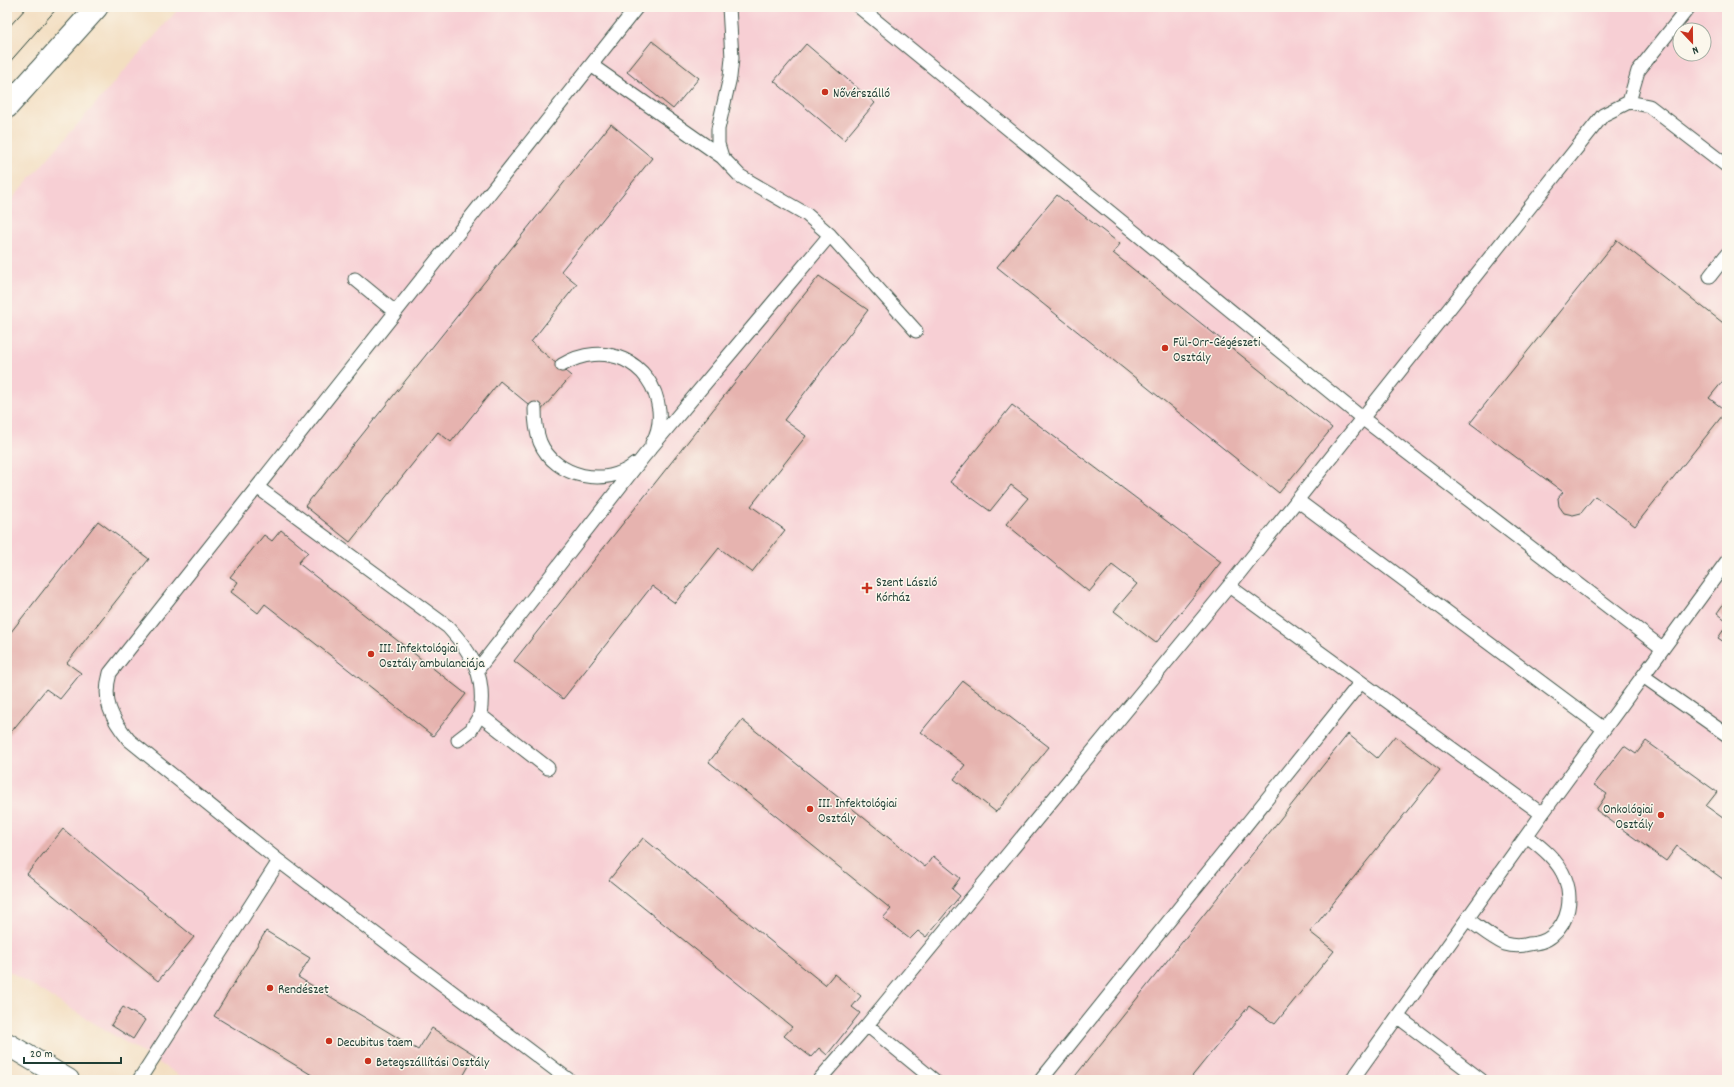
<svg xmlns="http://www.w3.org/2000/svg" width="1734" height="1087" font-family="Dekko,sans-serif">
	<rect width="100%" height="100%" fill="#fbf7ec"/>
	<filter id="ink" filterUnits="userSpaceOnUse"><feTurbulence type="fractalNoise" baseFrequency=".025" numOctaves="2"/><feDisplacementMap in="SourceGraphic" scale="8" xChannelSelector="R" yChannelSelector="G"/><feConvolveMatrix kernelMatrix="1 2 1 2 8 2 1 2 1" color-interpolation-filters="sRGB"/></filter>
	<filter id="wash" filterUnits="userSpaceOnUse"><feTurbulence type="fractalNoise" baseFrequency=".012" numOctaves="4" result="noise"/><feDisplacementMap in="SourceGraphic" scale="16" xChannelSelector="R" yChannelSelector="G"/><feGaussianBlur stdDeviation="0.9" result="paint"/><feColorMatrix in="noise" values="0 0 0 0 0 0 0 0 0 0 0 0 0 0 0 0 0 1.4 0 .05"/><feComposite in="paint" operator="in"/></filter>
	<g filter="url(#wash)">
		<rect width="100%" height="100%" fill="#f3dec1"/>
		<path fill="#f7cfd4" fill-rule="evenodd" d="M180,7H1727V1080H187L7,970V205ZM1680,30H1704V54H1680Z"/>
		<g id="blocks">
			<path fill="#e6b3af" d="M652,41L699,78L673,109L627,72Z
				M806,44L875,103L844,140L774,81Z
				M611,124L652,158L561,271L577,284L531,342L571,376L539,413L500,381L451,442L438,432L350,542L305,506Z
				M1057,195L1120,244L1113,253L1332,428L1279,493L997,267Z
				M1617,240L1727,326V376L1709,398L1726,411L1635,526L1595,496L1581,513L1573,515L1564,513L1559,506L1558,498L1563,492L1470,423Z
				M819,276L868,310L784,420L806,436L751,506L785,530L752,572L719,548L675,603L652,586L563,699L514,661Z
				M1012,405L1221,562L1156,643L1114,611L1137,584L1112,565L1089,592L1006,524L1028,498L1011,485L990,511L950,482Z
				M98,521L149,559L67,663L81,673L60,699L46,689L7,737V637Z
				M281,530L308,552L298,563L466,694L433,736L265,604L258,613L231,592L238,582L230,577L264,535L272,541Z
				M1727,599V621L1717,613Z
				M1727,625V644L1718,638Z
				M963,681L1049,747L996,812L954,779L965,765L921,732Z
				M742,720L925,867L933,856L960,878L952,889L960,896L926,937L918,931L910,939L883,918L891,909L709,762Z
				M1348,734L1377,758L1395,736L1440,770L1310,932L1334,951L1275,1024L1249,1006L1189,1080H1072Z
				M1646,741L1717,792L1706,806L1727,821V882L1677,846L1666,861L1596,810L1607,794L1594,785L1624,746L1636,754Z
				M63,829L194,937L158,981L27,874Z
				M643,838L825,985L834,974L861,996L852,1007L860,1013L827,1055L819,1048L811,1057L784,1036L792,1027L609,880Z
				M266,931L310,958L298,977L418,1050L432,1028L475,1055L461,1080H320L214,1016Z
				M123,1007L145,1020L133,1039L111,1025Z"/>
		</g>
	</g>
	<g filter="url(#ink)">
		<use href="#blocks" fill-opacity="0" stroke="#3f5549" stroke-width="1"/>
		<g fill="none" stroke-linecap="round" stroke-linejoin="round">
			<defs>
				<path id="lane" d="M729,7L732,58L730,77L718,129V144L722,157L740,176L806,214L830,235L916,331
					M859,7L1362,418L1662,648
					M591,65L722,157
					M1629,102L1638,71L1689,7
					M1710,276L1727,254
					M355,279L395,312
					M562,365C603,340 653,360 659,410C660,420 658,433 652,443
					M535,409C535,420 536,431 540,442C555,478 607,488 635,464
					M257,487L448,627C473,654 486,676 480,715L548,768
					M1297,500L1604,729
					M1229,586L1542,814
					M478,669L644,456L830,235
					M1643,676L1727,735
					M458,740L471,730L480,715
					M1467,919C1479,927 1492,938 1505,944C1512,946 1522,946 1529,944C1537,943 1545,942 1552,936C1569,922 1573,898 1565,878C1558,860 1541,847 1527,836
					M1398,1017L1481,1080
					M867,1025L934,1080
					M139,1080L279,861
					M569,1080L279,861L129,740C111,718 102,701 110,673L637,7
					M819,1080L867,1025L1229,586L1603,115L1629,102L1649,106L1727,166
					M1041,1080L1361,682
					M1352,1080L1542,814L1727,561"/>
				<path id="secondary" d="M7,1044L68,1080"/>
				<path id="primary" d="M7,107L97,7"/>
			</defs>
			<use href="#lane" stroke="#3f5549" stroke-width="15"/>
			<use href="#secondary" stroke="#3f5549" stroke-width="24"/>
			<use href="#primary" stroke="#3f5549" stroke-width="24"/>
			<use href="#lane" stroke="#fff" stroke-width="13"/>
			<use href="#secondary" stroke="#fff" stroke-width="22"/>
			<use href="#primary" stroke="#fff" stroke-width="22"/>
			<path stroke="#1f3d34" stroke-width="1" d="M7,29L27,7
				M7,65L58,7"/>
		</g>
	</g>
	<g fill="#c8321e" stroke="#fbf7ec" stroke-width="1.5">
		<circle cx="825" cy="92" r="4"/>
		<circle cx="1165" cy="348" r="4"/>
		<path d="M865 582h4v4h4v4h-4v4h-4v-4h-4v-4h4z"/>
		<circle cx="371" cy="654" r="4"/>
		<circle cx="810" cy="809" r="4"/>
		<circle cx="1661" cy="815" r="4"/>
		<circle cx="270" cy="988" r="4"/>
		<circle cx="329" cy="1041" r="4"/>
		<circle cx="368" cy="1061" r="4"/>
	</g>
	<g text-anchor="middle" stroke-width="3" stroke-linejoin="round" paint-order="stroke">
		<g font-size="13" fill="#1f3d34" stroke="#fbf7ec" text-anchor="start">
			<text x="833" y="97">Nővérszálló</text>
			<text x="1173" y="346">Fül-Orr-Gégészeti<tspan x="1173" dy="15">Osztály</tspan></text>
			<text x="876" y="586">Szent László<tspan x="876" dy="15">Kórház</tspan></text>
			<text x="379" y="652">III. Infektológiai<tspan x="379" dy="15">Osztály ambulanciája</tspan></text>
			<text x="818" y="807">III. Infektológiai<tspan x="818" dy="15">Osztály</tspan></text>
			<text x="1653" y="813" text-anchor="end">Onkológiai<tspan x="1653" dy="15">Osztály</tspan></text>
			<text x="278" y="993">Rendészet</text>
			<text x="337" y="1046">Decubitus taem</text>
			<text x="376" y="1066">Betegszállítási Osztály</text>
		</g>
	</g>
	<rect width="1734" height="1087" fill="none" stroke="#fbf7ec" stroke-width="24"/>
	<g transform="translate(1692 42) rotate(158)"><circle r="19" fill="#fbf7ec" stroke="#a3ada2"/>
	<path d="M0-3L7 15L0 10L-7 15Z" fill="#c8321e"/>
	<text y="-6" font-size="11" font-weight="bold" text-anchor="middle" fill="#1f3d34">N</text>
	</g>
	<path d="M24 1057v6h97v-6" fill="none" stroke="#1f3d34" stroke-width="2"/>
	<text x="30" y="1057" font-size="12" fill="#1f3d34" stroke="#fbf7ec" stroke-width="3" paint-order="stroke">20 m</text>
</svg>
